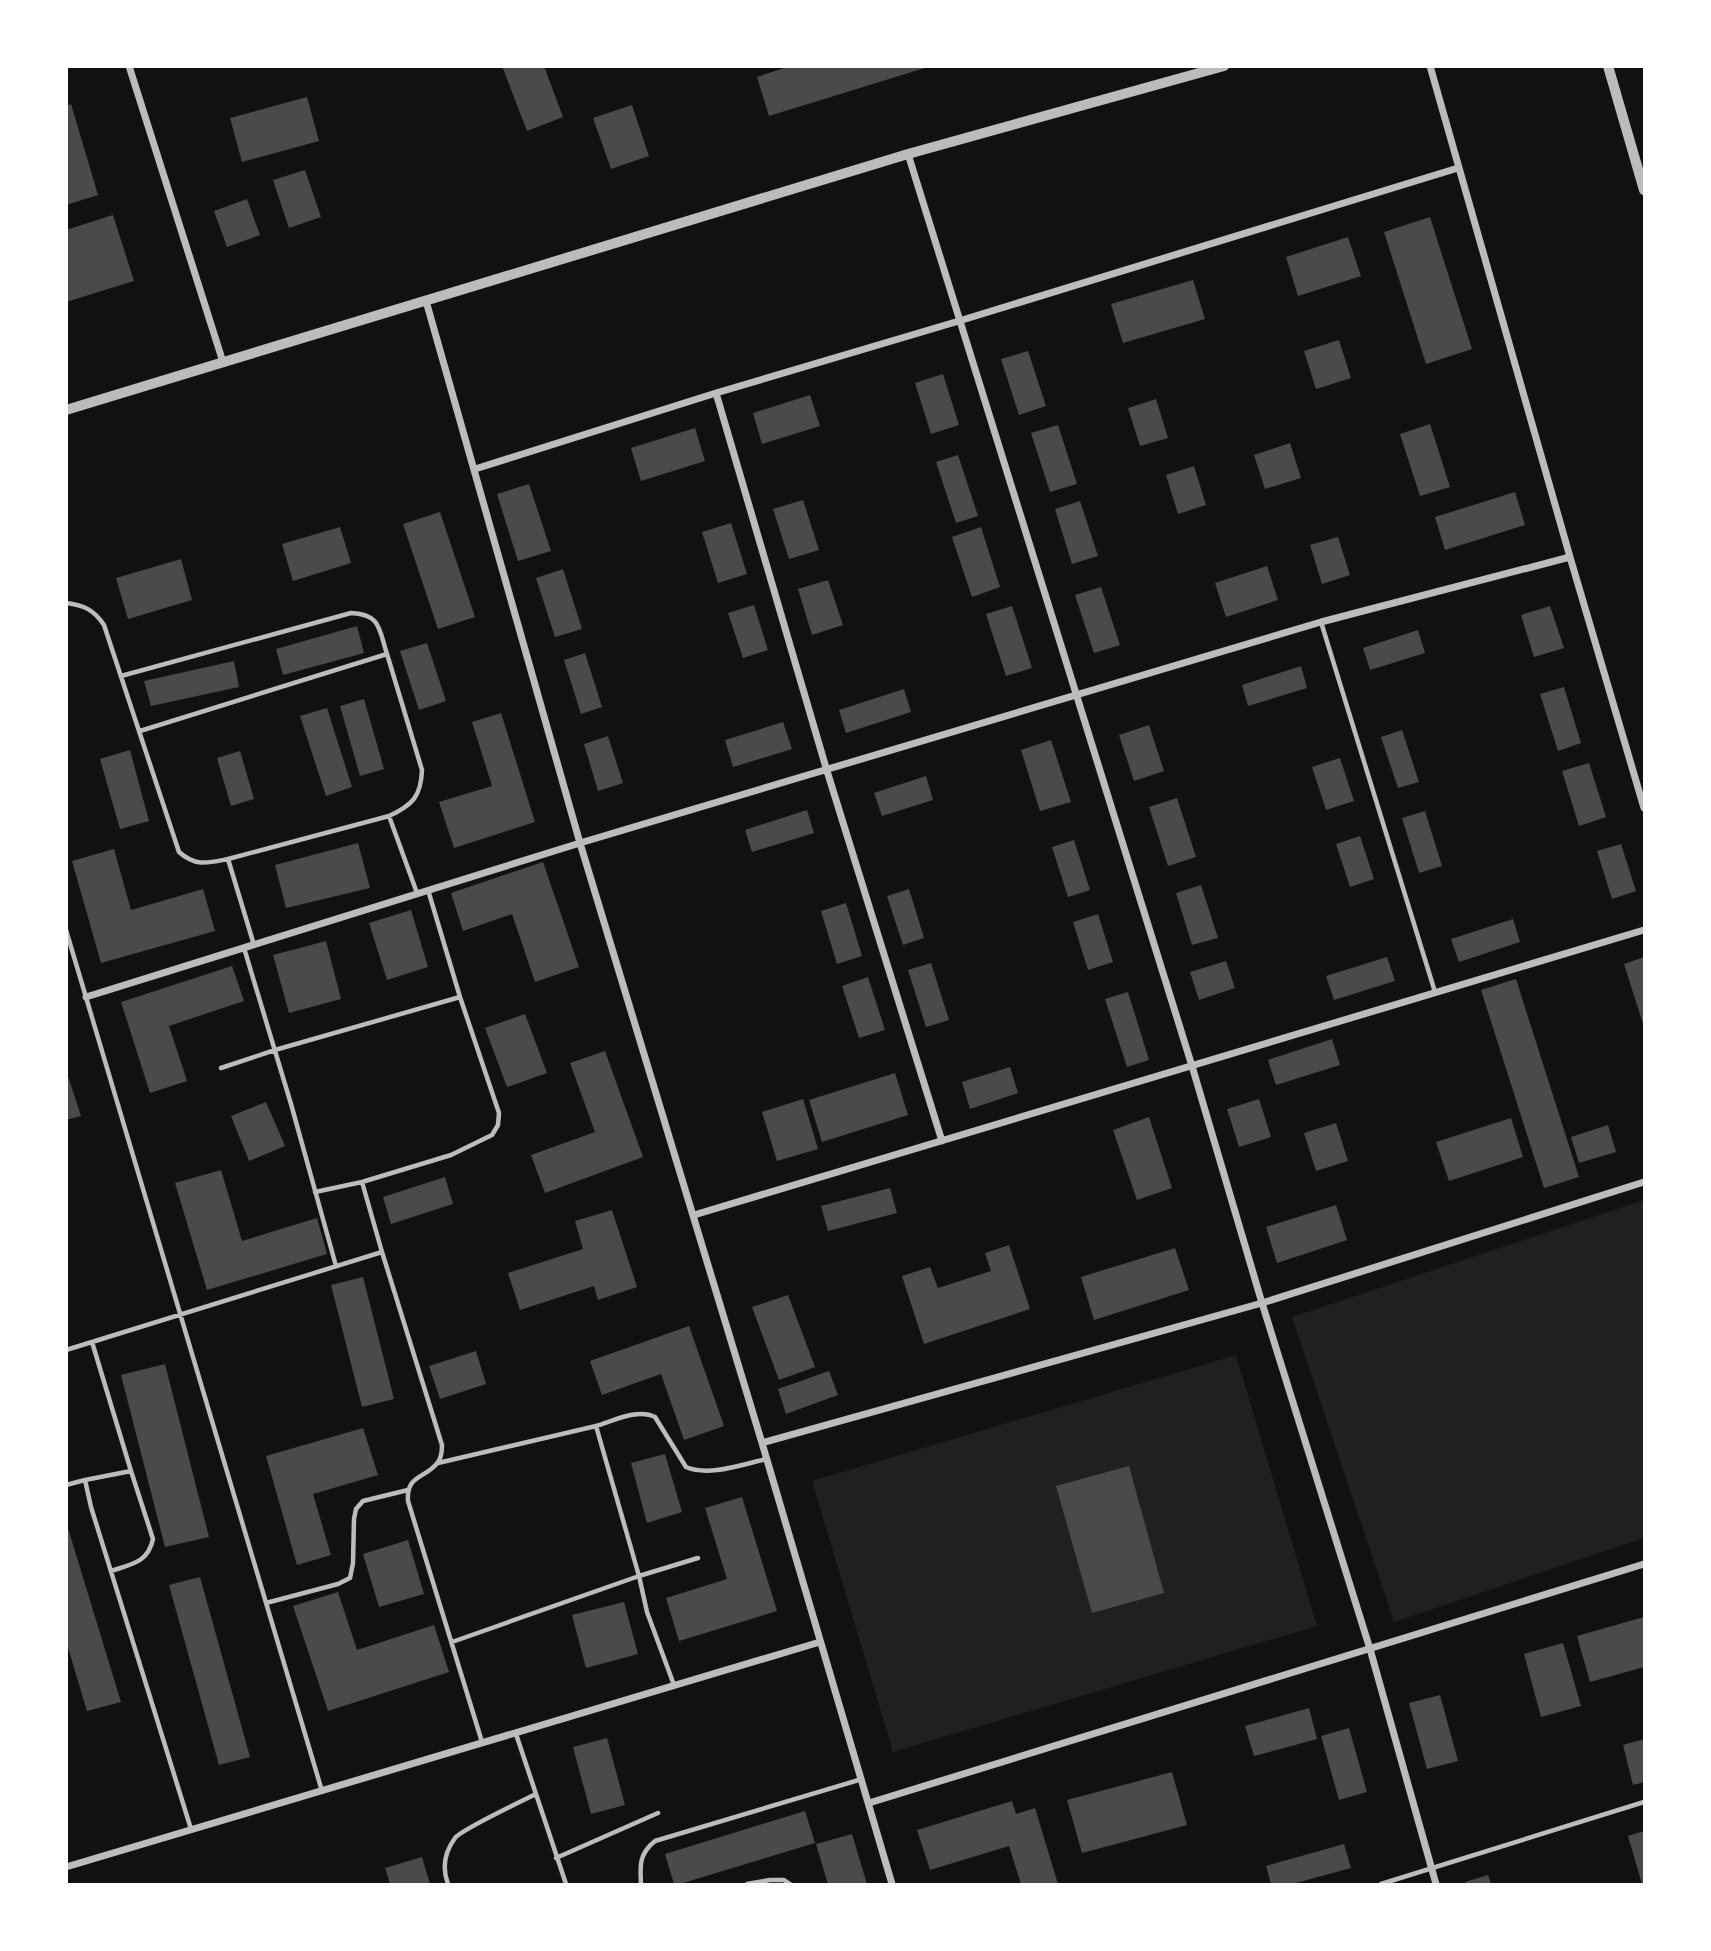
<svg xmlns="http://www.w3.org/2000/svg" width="1711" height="1951" font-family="Barlow,sans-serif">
	<rect width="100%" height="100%" fill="#111"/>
	<path fill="#202020" d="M1644,1200V1538L1394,1622L1292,1317Z
		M1236,1355L1317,1626L893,1752L812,1481Z"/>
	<path fill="#4a4a4a" d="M502,66H544L563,117L527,131Z
		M790,66H928V67L769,116L757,77Z
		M307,97L319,141L242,162L230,118Z
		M71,104L98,195L66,205V106Z
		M632,105L649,156L611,169L593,118Z
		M305,170L321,217L289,228L273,180Z
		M247,199L260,235L227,247L214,211Z
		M113,215L134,281L66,302V230Z
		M1430,217L1472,349L1426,364L1384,232Z
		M1348,237L1361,276L1298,296L1286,257Z
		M1193,280L1205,319L1123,343L1111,304Z
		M1339,340L1351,378L1316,389L1304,351Z
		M1028,351L1046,406L1019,415L1001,359Z
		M943,374L959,425L931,434L915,383Z
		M810,395L820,426L762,444L753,413Z
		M1156,399L1168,438L1140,446L1128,408Z
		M1430,424L1450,487L1420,496L1400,434Z
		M1058,425L1077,484L1050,492L1031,433Z
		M695,428L705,461L641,481L631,448Z
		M1290,443L1301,478L1265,489L1254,455Z
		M958,455L978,516L956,523L936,462Z
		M1194,466L1206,505L1178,514L1166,475Z
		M529,484L551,551L518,561L497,494Z
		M1515,492L1525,525L1445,550L1435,517Z
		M803,500L819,550L789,559L773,509Z
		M1080,501L1098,556L1072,564L1055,509Z
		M440,512L475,617L438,629L403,524Z
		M731,523L747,574L718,583L702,532Z
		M340,527L351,563L293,581L282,544Z
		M981,527L1000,587L972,597L952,537Z
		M1338,537L1350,575L1322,584L1310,545Z
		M181,559L192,600L128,619L116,578Z
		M1267,566L1278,600L1226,617L1215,583Z
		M563,569L582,629L555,637L536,578Z
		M828,580L843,625L812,635L798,589Z
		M1101,587L1120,645L1094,653L1075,595Z
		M754,605L768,650L743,658L728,613Z
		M1012,606L1032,668L1006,676L986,614Z
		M1550,606L1564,648L1534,657L1521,615Z
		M357,626L364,653L283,675L276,649Z
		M1418,630L1425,653L1370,670L1363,648Z
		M427,643L446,701L419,710L400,651Z
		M585,653L602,707L581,714L564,660Z
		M234,661L239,687L151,706L144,681Z
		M1301,666L1307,688L1248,706L1242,685Z
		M1564,687L1581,743L1558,751L1540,694Z
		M904,689L911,712L846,733L839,710Z
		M364,699L384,769L360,776L340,706Z
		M327,708L352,787L326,796L300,716Z
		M501,713L535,822L454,848L439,802L492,786L472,722Z
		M783,722L792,749L733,767L725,740Z
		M1149,725L1164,771L1134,781L1119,735Z
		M1402,730L1419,782L1398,788L1381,737Z
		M608,736L623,783L598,791L584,744Z
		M1051,740L1071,802L1040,811L1021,750Z
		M130,750L149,821L120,829L100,759Z
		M240,751L254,799L231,806L217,758Z
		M1340,758L1354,801L1326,810L1312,767Z
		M1589,763L1606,817L1579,826L1562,771Z
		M926,776L933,800L882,816L874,793Z
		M1177,798L1196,857L1168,866L1149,807Z
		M807,810L814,833L752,852L745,830Z
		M1425,811L1442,866L1419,873L1402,818Z
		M1360,836L1374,879L1350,887L1336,844Z
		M1074,840L1090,890L1068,897L1052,847Z
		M358,843L370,888L286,908L275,865Z
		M1621,844L1636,891L1612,899L1597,851Z
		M114,849L131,910L203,889L215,931L101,963L72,861Z
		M543,862L579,967L535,982L512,914L463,931L451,893Z
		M1201,885L1218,938L1192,945L1176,893Z
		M909,889L924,938L903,945L887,896Z
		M846,903L862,956L837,964L821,911Z
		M411,910L428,967L387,980L369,923Z
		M1098,914L1113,962L1088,970L1073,922Z
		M1513,919L1520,942L1459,962L1451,939Z
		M326,941L341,999L289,1013L273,955Z
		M1387,957L1395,981L1334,1000L1326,976Z
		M1644,957V1027L1624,964Z
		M1226,961L1235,988L1199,1000L1190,972Z
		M931,963L949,1020L926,1027L908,970Z
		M232,966L244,1001L169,1026L187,1081L150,1093L121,1002Z
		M868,977L885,1030L859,1038L842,986Z
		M1516,979L1579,1177L1544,1188L1481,990Z
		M1128,992L1149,1060L1127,1067L1105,999Z
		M525,1014L547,1073L507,1087L485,1028Z
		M1332,1039L1340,1065L1276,1085L1268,1060Z
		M605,1051L643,1157L545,1193L531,1155L595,1132L570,1063Z
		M1010,1067L1018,1093L970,1109L962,1082Z
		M66,1070L81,1116L66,1120Z
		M895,1073L908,1115L822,1142L809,1100Z
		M803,1099L818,1149L777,1161L762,1112Z
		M1259,1099L1271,1137L1239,1147L1227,1109Z
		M266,1102L285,1146L249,1161L231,1116Z
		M1149,1117L1172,1188L1137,1200L1113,1130Z
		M1511,1118L1523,1157L1449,1181L1436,1142Z
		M1336,1123L1348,1161L1316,1171L1304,1133Z
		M1608,1125L1616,1152L1579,1163L1571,1137Z
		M221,1170L242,1241L317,1218L327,1254L207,1290L175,1183Z
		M445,1177L453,1204L391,1224L383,1197Z
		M890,1188L897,1213L828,1231L821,1206Z
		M1336,1205L1347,1240L1277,1263L1266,1227Z
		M612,1210L637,1287L598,1300L594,1286L520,1310L508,1273L583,1249L575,1221Z
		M1009,1245L1030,1309L924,1344L902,1276L930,1267L938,1288L991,1271L985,1253Z
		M1175,1248L1189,1290L1094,1320L1081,1277Z
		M363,1277L394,1399L362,1407L331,1285Z
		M788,1295L815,1367L779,1380L752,1307Z
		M689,1326L724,1426L684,1440L661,1374L602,1395L590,1361Z
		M476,1351L486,1384L440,1399L429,1366Z
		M165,1364L209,1537L165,1547L121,1375Z
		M829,1371L838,1395L786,1414L778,1389Z
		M363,1428L378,1475L313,1494L331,1555L297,1565L266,1456Z
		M665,1454L682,1512L647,1523L631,1463Z
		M1129,1466L1164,1593L1092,1613L1056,1486Z
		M742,1497L777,1611L679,1641L666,1598L727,1579L705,1508Z
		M67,1525L121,1702L87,1711L66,1641Z
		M408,1540L424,1594L379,1607L363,1554Z
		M200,1577L250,1757L219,1765L169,1585Z
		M338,1592L357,1650L434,1625L449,1672L328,1711L293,1606Z
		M624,1602L638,1654L586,1668L572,1615Z
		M1644,1617V1667L1590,1682L1577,1636Z
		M1563,1643L1581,1706L1541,1717L1524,1654Z
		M1440,1695L1458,1761L1427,1769L1409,1703Z
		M1309,1708L1317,1739L1254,1756L1245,1726Z
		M1349,1728L1367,1792L1339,1800L1321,1736Z
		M607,1738L625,1805L591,1814L573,1747Z
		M1644,1739V1782L1633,1785L1623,1745Z
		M1172,1772L1187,1825L1082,1853L1067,1800Z
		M1012,1801L1016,1814L1035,1808L1058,1884H1021L1009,1846L930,1870L917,1830Z
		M805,1811L815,1843L680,1884H674L665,1854Z
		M1644,1831V1884H1642L1628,1836Z
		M852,1834L867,1884H828L816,1844Z
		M1344,1844L1351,1868L1292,1884H1271L1266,1866Z
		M422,1857L430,1884H390L385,1868Z
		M1488,1875L1491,1884H1466L1465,1882Z"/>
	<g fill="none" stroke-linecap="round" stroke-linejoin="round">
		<path stroke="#bcbcbc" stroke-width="4.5" d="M66,603C84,605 94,610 104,625L179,852C196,867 208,863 228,859L254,945
			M1321,622L1435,992
			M121,676L351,613C381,614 379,630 387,654
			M140,731L387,654L422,770C421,796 413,805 389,816L228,859
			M389,816L417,893
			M428,890L460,997L499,1113L498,1125L492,1135L451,1155L362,1182L382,1252L442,1445C442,1451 441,1458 438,1462C426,1479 406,1474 408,1501L482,1742
			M66,930L322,1791
			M244,948L291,1104L336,1266
			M221,1068L275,1050L460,997
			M315,1192L362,1182
			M66,1350L92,1342
			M596,1426C613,1421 638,1408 655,1417L686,1467C709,1477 743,1464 767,1459
			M438,1463L596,1426L639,1576L452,1642
			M85,1480L131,1471L92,1342L382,1252
			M66,1485L85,1480L91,1507L191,1829
			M111,1571C131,1564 148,1563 153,1539L131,1471
			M266,1603L338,1584L350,1578L353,1563L354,1519L356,1509L363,1501L408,1490
			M674,1685L647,1612L639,1576L698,1558
			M516,1734L566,1884
			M556,1858L658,1813
			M448,1884C442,1868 444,1853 455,1838C461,1830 522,1801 536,1794
			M641,1884C640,1865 639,1854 655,1841L862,1779
			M747,1884L770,1880H784L790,1884
			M1381,1884L1644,1802"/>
		<path stroke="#bcbcbc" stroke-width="7" d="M129,66L223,362
			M1430,66L1570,557L1644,808
			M908,154L1192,1066L1262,1303L1370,1649L1436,1884
			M426,301L580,843L762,1443L892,1884
			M716,393L827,771L942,1141
			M475,469L716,393L959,321L1458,168
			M86,997L580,843L1321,622L1570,557
			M694,1215L1644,930
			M762,1443L1262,1303L1644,1182
			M869,1803L1644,1564
			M66,1867L820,1642"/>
		<path stroke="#bcbcbc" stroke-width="10" d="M1608,66L1644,190
			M66,410L908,154L1224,66"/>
	</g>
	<rect width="1711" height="1951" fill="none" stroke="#ffffff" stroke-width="136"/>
</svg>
